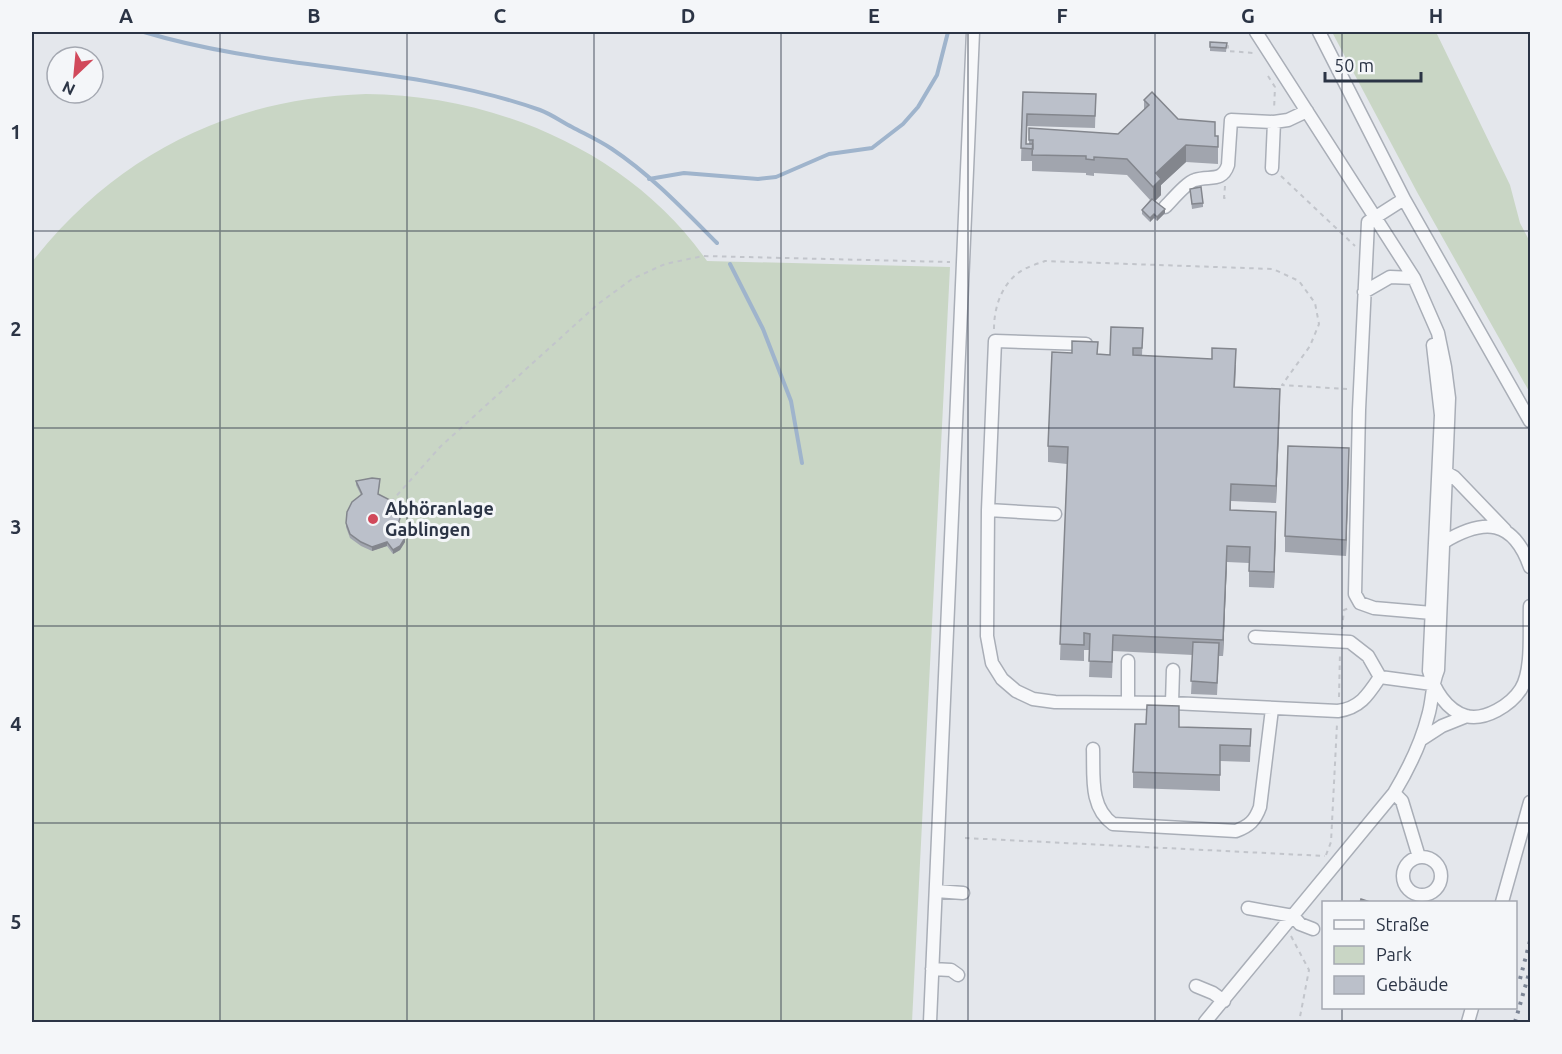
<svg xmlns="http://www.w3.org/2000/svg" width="1562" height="1054" font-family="Ubuntu,sans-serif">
	<rect width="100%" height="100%" fill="#e4e7ec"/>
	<path fill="#c9d6c5" d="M1332,32H1436L1510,185L1520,223L1530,242V393L1417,192Z
		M366,94C496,95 631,152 707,261L950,267L912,1022H32V262C116,155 230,98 366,94Z"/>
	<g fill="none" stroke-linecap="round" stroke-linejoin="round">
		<path stroke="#9fb4cc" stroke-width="4" d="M144,32C273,71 413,65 540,110C551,114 562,122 572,127C585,134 600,141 612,149C651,175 684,210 717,243
			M649,179L684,173L758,179L776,177L829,154L872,148L903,124L918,107L937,75L948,32
			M730,264L763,329L791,401L802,463"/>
		<defs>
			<path id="minor" d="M1319,32L1404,199L1530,421
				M1272,168L1274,122L1288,120L1307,111
				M1404,199L1368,222L1359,410L1355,594L1360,603L1374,608L1432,613
				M1165,207C1172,200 1187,182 1195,180C1209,175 1222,183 1228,165L1231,120L1274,122
				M1364,292L1390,277L1414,278
				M1086,344L995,341L988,510L987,636L992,663L1002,679L1016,691L1033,699L1055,702L1172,703L1338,711C1360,708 1368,695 1380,677
				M1433,345L1441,415L1429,671C1434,689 1446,710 1466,716C1485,721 1511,705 1521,689C1533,670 1529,629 1530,606
				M1447,473L1454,477L1505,530
				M988,510L1055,514
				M1444,542C1484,518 1513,519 1530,567
				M1255,637L1350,642L1368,656L1380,677L1432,684
				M1128,661V702
				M1172,703L1173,670
				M1422,739L1442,726L1467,716
				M1093,749C1094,775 1089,807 1113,824L1236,831C1249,826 1255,821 1260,807L1272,709
				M1394,793L1402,801L1419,857
				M1403 876a19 19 0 1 1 38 0a19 19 0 1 1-38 0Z
				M936,891L963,893
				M1502,902L1530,802
				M1248,908L1293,916L1300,924L1313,929
				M932,969L951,970L958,975
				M1196,986L1213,993L1224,1001
				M930,1022L973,32
				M1205,1022L1394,793C1409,768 1421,744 1428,716C1433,700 1431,687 1438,670L1449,398L1445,367L1438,333L1414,278L1256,32
				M1468,1022L1472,1008"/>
		</defs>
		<use href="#minor" stroke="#a9aeb7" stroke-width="15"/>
		<path stroke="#c2c5cb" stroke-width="2" stroke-dasharray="4.5 4.5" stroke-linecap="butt" d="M1226,46H1228V51L1254,53
			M1268,76L1275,87L1274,110
			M1281,176L1355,246
			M1225,186L1224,198H1228
			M994,329C994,308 1001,286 1018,273C1026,267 1037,264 1045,261L1273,269L1299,281L1315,303L1319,324L1310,346L1282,385L1347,389
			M391,502L440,447L598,304L632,279L665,264L703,256L950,262
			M1342,629L1344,610L1349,608
			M1339,697L1340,652
			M965,838L1325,856
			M1326,855L1331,842L1337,724
			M1291,936L1309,970L1299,1022"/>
		<use href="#minor" stroke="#f7f8fa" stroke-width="12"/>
		<path stroke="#7d8696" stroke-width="4" stroke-dasharray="3 6" stroke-linecap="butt" d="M1520,979L1530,941
			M1515,1022L1530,970"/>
	</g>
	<path fill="#a1a5ae" d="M1210,42L1227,43L1226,52L1210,51Z
		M1023,92L1096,94L1095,128L1027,126L1026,144H1029V128L1118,134L1144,110V100L1178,119L1215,136H1218V164L1186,162L1161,185V195L1155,201L1165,213L1157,221L1154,218L1150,222L1142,214V210L1150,200L1127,175L1094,173V176L1086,175V173L1032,171V161H1021Z
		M1190,189L1203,203V207L1192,209Z
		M1143,328L1142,356L1236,365L1235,387L1280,405L1276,503L1231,501V510L1276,528L1274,588L1249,587V563L1227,562L1223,656H1219L1217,695L1191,694L1193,655L1113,651L1112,678L1089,677L1090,650H1084V661L1060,660L1067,464L1048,462V446L1098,354L1110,355Z
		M1349,464L1346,556L1285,552V536Z
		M356,481L380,484L378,494L400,523L397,534L405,542L400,550L393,554L387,546L372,551L361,546L350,538L346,527V523L361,495L356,485Z
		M1179,727L1251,729L1250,762L1220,761V791L1133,788V772Z"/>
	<path fill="#83868d" d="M1186,145V162L1161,185V195L1153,203V187L1156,173Z
		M1165,209V213L1157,221V217Z
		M1154,214V218L1150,222V218Z
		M1280,389V405L1276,503V486Z
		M1349,448V464L1346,556V540Z
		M1276,512V528L1274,588V572Z
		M405,538V542L400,550L393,554V550Z
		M387,542V546L372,551V547Z
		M1227,546V562L1223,656V640Z"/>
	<path fill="#bbc0ca" stroke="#83868d" stroke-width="1.5" d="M1210,42L1227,43L1226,48L1210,47Z
		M1023,92L1096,94L1095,116L1027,114L1026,144H1033V149L1021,148Z
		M1152,92L1178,119L1215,122V136H1218V147L1186,145L1156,173L1161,179L1153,187L1127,159L1094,157V160L1086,159V156L1032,155L1033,140H1029V128L1118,134L1149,105L1144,100Z
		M1201,187L1203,203L1192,204L1190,189Z
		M1152,199L1165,209L1157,217L1154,214L1150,218L1142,210Z
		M1111,327L1143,328L1142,348H1133V355L1212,359V348L1236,349L1234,387L1280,389L1276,486L1231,484L1230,510L1276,512L1274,572L1249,571L1250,547L1227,546L1223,640L1113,635L1112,662L1089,661L1090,634L1084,633V645L1060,644L1068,447L1048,446L1052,352L1072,353V341L1098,342L1097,354L1110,355Z
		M1288,446L1349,448L1346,540L1285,536Z
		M372,478L380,479L378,494L390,500L396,508L400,518L395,534L405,538L400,546L393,550L387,542L372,547L361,542L350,534L346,523L347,512L352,502L362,494L356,481Z
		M1193,642L1219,643L1217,683L1191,681Z
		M1147,705L1179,706V727L1251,729L1250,746L1220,745V775L1133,772L1135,724H1146Z
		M1361,899L1373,903H1360Z"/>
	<path fill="none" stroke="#2b3445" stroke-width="1.5" stroke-opacity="0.55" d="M220,32V1022M407,32V1022M594,32V1022M781,32V1022M968,32V1022M1155,32V1022M1342,32V902M32,231H1530M32,428H1530M32,626H1530M32,823H1530M1342,1008V1022"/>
	<circle fill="#d1495b" stroke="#f4f6f9" stroke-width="2" cx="373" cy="519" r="6"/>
	<g text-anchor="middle" stroke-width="6" stroke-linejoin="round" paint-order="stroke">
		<g font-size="18" font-weight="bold" fill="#2b3445" stroke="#f4f6f9" text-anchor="start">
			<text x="385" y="515">Abhöranlage<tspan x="385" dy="21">Gablingen</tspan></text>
		</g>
	</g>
	<rect width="1562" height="1054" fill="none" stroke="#f4f6f9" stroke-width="66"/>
	<rect x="1322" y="901" width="195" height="108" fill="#f4f6f9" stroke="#a4a8b1" stroke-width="1.5"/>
	<rect x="1334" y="920" width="30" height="9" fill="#f7f8fa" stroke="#a4a8b1" stroke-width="1.5"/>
	<text x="1376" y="931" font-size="18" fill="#2b3445">Straße</text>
	<rect x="1334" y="946" width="30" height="18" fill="#c9d6c5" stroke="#a4a8b1" stroke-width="1.5"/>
	<text x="1376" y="961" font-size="18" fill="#2b3445">Park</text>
	<rect x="1334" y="976" width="30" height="18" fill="#bbc0ca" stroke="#a4a8b1" stroke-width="1.5"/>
	<text x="1376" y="991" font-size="18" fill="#2b3445">Gebäude</text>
	<g transform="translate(75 75) rotate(206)"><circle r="28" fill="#f4f6f9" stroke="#a4a8b1" stroke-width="1.5"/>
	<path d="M0-4.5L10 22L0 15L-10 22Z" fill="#d1495b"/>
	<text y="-9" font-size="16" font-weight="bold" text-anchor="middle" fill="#2b3445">N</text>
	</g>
	<path d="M1325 72v9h96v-9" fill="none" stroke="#2b3445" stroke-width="3"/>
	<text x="1334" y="72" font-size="18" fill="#2b3445" stroke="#f4f6f9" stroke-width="4.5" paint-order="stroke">50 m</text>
	<rect x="33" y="33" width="1496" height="988" fill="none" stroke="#2b3445" stroke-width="2"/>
	<g font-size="20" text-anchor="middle" font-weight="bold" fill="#2b3445">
		<text x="126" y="23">A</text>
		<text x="314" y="23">B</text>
		<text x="500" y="23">C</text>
		<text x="688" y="23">D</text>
		<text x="874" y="23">E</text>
		<text x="1062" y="23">F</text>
		<text x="1248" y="23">G</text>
		<text x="1436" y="23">H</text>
		<text x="16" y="139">1</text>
		<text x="16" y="336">2</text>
		<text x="16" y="534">3</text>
		<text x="16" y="731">4</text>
		<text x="16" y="929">5</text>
	</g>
</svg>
